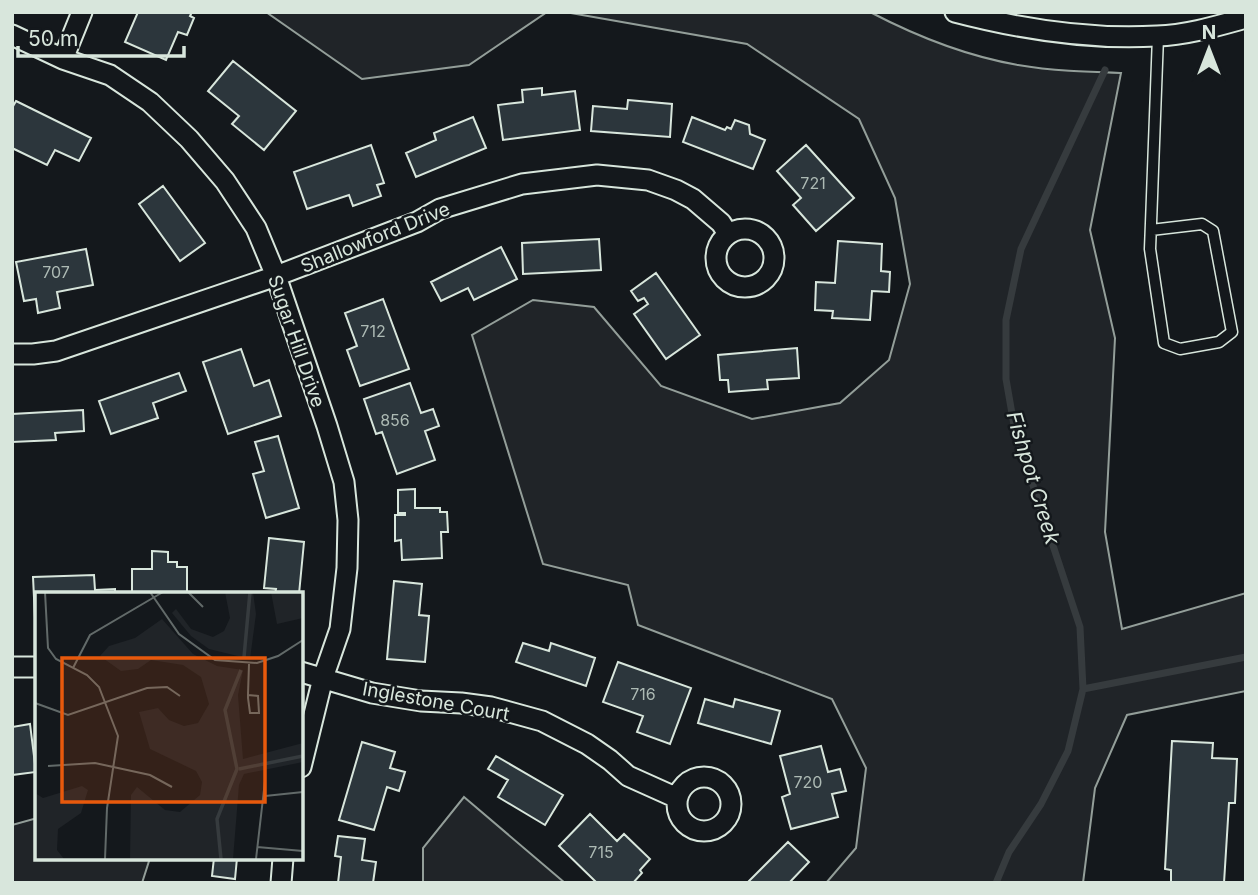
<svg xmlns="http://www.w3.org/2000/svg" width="1258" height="895" font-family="Inter,sans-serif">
	<rect width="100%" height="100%" fill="#14181c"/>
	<path fill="#202428" stroke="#939e99" stroke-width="2" d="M266,12H547L469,65L362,79Z
		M565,12H870C916,36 966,56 1018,65C1052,71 1087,72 1121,73L1090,230L1115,338L1105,532L1122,629L1246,593V691L1127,715L1095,788L1083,883H826L856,848L866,768L832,699L638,625L628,585L543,564L472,335L533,300L594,307L661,386L752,419L840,403L889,360L910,284L895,198L859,119L747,44Z
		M464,797L565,883H423V848Z
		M37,818V858H150L142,883H12V825Z"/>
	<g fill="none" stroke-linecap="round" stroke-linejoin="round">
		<path stroke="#363b3e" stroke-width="7" d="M1083,689L1246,657
			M996,883L1009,852L1041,804L1068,751L1083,689L1080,627L1015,431L1006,379V320L1021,249L1105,70"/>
	</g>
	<path fill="#2c363c" stroke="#d8e6dc" stroke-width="2" d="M138,12H192L190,16L194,18L187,35L178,32L166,60L125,42Z
		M233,61L296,111L264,150L232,124L239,116L208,91Z
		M542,88V95L575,91L580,130L503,140L498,105L523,102L522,90Z
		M628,100L672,104L670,137L591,131L593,106L627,109Z
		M16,101L91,138L79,161L55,150L47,165L12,148V108Z
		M473,117L486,148L416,177L406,153L436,140L434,133Z
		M692,117L725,130L727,127L731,129L735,120L749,125L750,134L765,140L753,169L683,142Z
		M371,145L384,183L377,185L381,196L353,206L349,195L307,209L294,172Z
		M806,145L854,198L816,231L793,205L801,198L777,171Z
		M163,186L205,243L180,261L139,204Z
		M599,239L601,270L523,274L522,243Z
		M838,241L882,244L881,271L890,272L889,292L872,291L870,320L832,318L833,311L815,310L816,282L835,283Z
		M501,247L517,279L474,300L468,288L441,301L431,282Z
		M86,249L93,285L57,292L60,308L38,313L36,299L24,301L16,262Z
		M656,273L700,335L666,359L634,314L648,304L644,298L638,301L631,291Z
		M383,299L409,369L360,386L347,350L357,346L345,313Z
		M797,348L799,378L767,380L768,389L729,392L728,380H720L718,355Z
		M241,349L254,386L269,380L281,416L228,434L203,362Z
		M179,373L186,391L153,403L158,418L111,434L99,401Z
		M410,383L421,413L433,409L439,426L425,431L435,460L397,474L382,432L376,434L364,399Z
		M83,410L84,431L55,433L56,440L12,442V414Z
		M278,436L299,508L266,518L253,474L264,471L255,442Z
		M415,489V508H440V512H447L448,532H441L442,558L402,560L401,540L395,541V515H405V513H398V490Z
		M269,538L304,542L299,594H275L276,589L264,588Z
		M152,551L168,552V562H177V567H187V594H132V569H152Z
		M94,575L95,590L115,589V594H37V618H35L33,577Z
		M394,581L422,584L419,615L429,616L425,662L387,659Z
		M523,643L549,651L551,643L595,658L586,686L516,662Z
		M618,662L691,688L670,744L637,732L643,716L603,702Z
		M705,699L733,707L735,699L780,711L771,744L698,723Z
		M30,724L36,772L12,775V727Z
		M1172,741L1213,743L1212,758L1237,759L1235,803H1229L1224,883H1171V870L1165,869Z
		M362,742L395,752L390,768L405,772L399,791L387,787L374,830L339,820Z
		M821,746L828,772L840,769L846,791L832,794L838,817L791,829L782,797L790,794L780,756Z
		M496,756L563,795L545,825L498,797L508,780L488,769Z
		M590,814L617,841L624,834L650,859L640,870L642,873L633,883H597L559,846Z
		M338,836L365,839L362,860L376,862L373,883H338L341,857L335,856Z
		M788,842L809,862L789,883H747Z
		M214,858H237L235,879L212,876Z"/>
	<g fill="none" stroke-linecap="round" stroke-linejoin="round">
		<defs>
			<path id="service" d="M1151,230L1202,224L1213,231L1232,332L1219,342L1180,349L1164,343L1150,249L1151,223L1158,36"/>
			<path id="minor" d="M955,12C1020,29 1089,40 1157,36C1187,35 1217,26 1246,18
				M12,35L63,59L110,75L150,102L189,139L225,181L256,228L276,276L327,426L344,482L348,520L347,568L340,629L323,678L301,767
				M63,59L82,12
				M716 258a29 29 0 1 1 58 0a29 29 0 1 1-58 0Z
				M12,354H33L56,351L276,276L417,222L440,209L522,184L597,175L648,180L676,190L693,199L721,223L728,234
				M12,667H37
				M301,672L372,693L421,701L461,703L491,707L542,721L587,744L610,760L628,776L677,798
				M677 804a27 27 0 1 1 54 0a27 27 0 1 1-54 0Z
				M281,883L283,858"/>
		</defs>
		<use href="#service" stroke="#d8e6dc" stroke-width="13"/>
		<use href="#minor" stroke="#d8e6dc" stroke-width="23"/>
		<use href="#service" stroke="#14181c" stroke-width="10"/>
		<use href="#minor" stroke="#14181c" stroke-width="19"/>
	</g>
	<g text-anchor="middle" stroke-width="5" stroke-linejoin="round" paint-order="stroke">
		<g font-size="16" fill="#adbab4">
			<text x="813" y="189">721</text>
			<text x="56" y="278">707</text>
			<text x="373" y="337">712</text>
			<text x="395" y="426">856</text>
			<text x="643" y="700">716</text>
			<text x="808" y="788">720</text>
			<text x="601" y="858">715</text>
		</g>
		<g font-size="19" fill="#d8e6dc" stroke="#14181c">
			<text transform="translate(375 237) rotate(-22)" y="7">Shallowford Drive</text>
			<text transform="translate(297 341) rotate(71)" y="7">Sugar Hill Drive</text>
			<text transform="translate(436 701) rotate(10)" y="7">Inglestone Court</text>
		</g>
		<g font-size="21" font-style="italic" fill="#d8e6dc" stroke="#14181c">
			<text transform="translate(1033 478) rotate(73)" y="7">Fishpot Creek</text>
		</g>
	</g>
	<g transform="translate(35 592)">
		<rect width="268" height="268" fill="#14181c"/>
		<path d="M190,0H218L221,22L215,67L174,57L156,44L137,21L141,17L156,37L178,45L189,39L195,26ZM236,0H268V26L242,32ZM127,27L158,62L182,74L208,78L203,103L208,167L268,151V170L209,182L204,193L198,267H95L96,203L102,195L130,218L145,220L165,203L167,190L161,179L115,157L104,120L123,116L134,128L149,134L163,131L174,112L166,85L148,73L116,68L103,77L86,79L65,64L74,54L100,46ZM47,194L53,198L46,221L23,237L22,258L29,267H0V201L8,206Z" fill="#202428"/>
		<path fill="none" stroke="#363b3e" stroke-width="3.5" d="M209,65L215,0M204,177L268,164M186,267L182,227L202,177L190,118L206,78"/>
		<path fill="none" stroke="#626a69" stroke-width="2" d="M10,0L13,56L21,67L52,83L64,95L83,144L72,216L70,267M115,0L144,42L180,68L222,71L243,64L268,48M153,0L168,15M38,76L55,43L128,0M213,103L223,104L224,121H215L213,106V102L214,72M0,111L33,123L112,96L132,95L145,104M13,174L60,171L115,183L137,195M230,204L268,200M222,255L268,259M221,267L230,189"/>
		<path fill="#e8590c" fill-opacity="0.15" stroke="#e8590c" stroke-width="3.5" d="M27,66H230V210H27Z"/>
		<rect width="268" height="268" fill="none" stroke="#d8e6dc" stroke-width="3.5"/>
	</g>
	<rect width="1258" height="895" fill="none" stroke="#d8e6dc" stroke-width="28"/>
	<g transform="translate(1209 49)" stroke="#14181c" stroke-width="5" paint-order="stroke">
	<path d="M0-5L12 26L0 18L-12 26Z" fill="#d8e6dc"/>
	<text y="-10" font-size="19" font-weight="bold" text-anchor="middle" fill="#d8e6dc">N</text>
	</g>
	<path d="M18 46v10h166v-10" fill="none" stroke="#d8e6dc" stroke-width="3.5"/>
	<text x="28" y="46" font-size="21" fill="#d8e6dc" stroke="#14181c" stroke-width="5" paint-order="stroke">50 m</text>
</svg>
